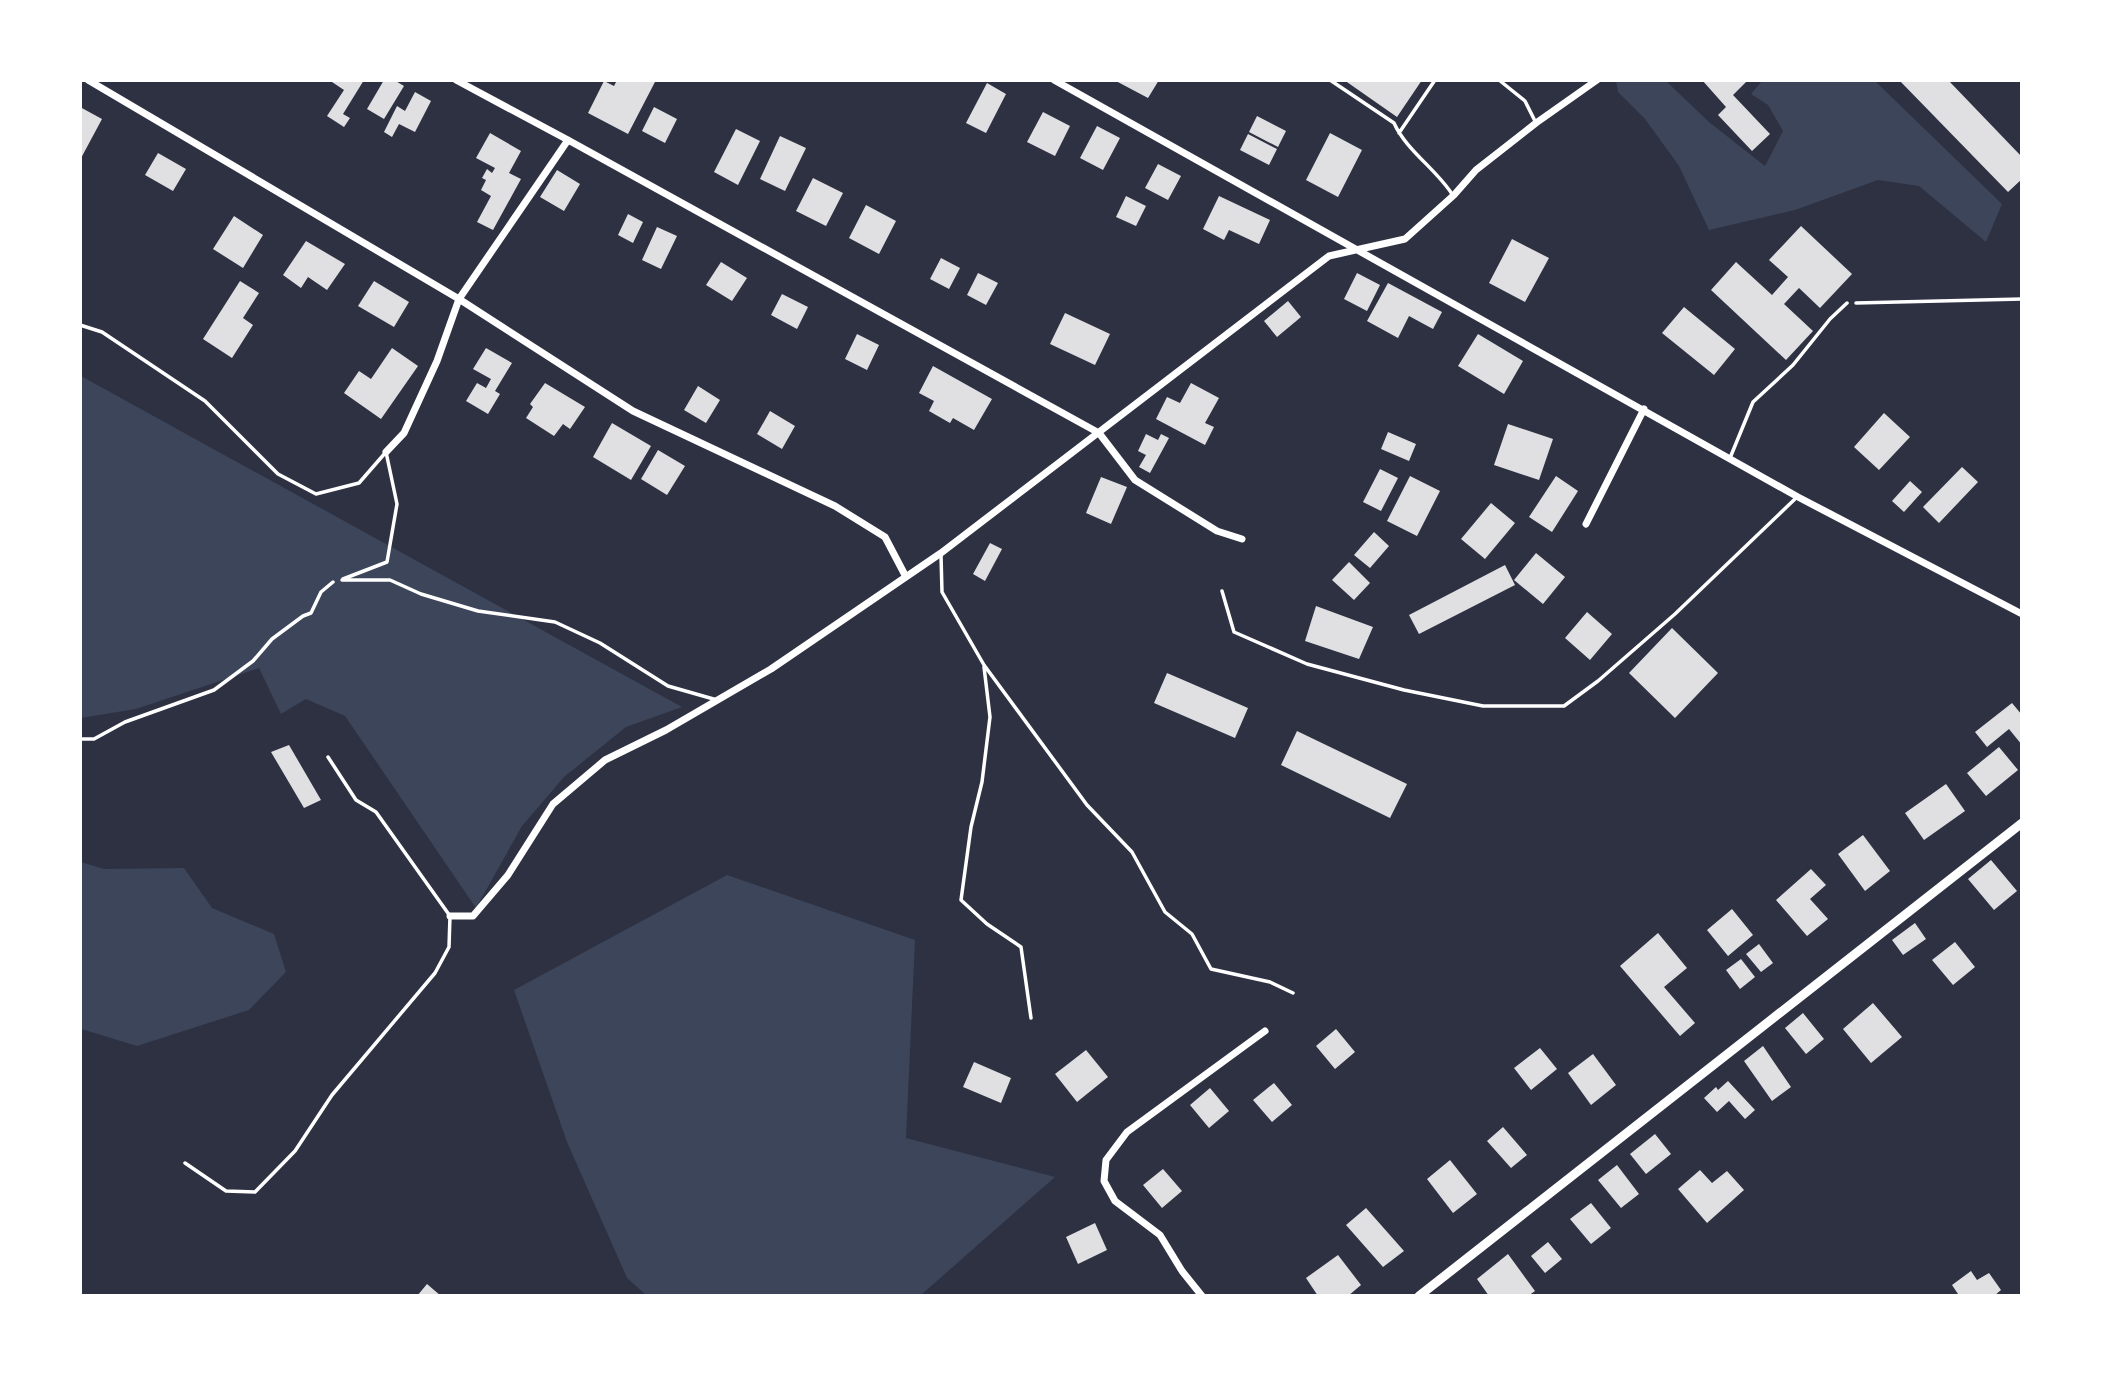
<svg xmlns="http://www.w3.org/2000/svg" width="2102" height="1376" font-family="'Source Sans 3',sans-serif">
	<rect width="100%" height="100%" fill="#2d3142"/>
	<path fill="#3c4559" d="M1616,81H1666L1709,122L1765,166L1783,131L1768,105L1751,94L1762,81H1875L2002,204L1986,242L1919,186L1878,180L1795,210L1709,230L1679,166L1645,119L1618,92Z
		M81,376L682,707L626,727L564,777L522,826L476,908L345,716L306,699L281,714L259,668L136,709L81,718Z
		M81,862L104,869L184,868L212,908L274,934L286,972L249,1010L137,1046L81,1029Z
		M727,875L915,940L906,1138L1055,1177L921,1295H646L627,1278L567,1142L514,990Z"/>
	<path fill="#e0e0e3" d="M333,80H364L343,114L350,118L344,127L327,116L344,90L332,82Z
		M384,80H394L404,86L384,119L367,109Z
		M617,80H656L628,134L588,113L604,81L614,86Z
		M1114,80H1159L1148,98Z
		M1344,80H1422L1397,117Z
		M1702,80H1748L1733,95L1770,134L1752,151L1718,115L1726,107Z
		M1899,80H1948L2022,157V179L2008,192Z
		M987,83L1006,94L986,133L966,123Z
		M415,92L431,101L415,132L399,124L392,137L384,132L397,106L405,111Z
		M80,107L102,119L80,160Z
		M654,107L677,119L665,143L642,131Z
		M1043,112L1070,126L1055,156L1027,142Z
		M1257,116L1286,131L1278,147L1249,132Z
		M1097,126L1120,138L1103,170L1080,158Z
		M736,129L760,141L738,185L714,172Z
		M490,133L521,151L509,173L521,179L493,230L477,222L491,196L481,190L486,180L482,178L487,169L492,173L495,168L476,158Z
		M1330,133L1362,150L1338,197L1306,180Z
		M1248,134L1277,149L1269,165L1240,150Z
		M780,136L806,148L785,191L760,179Z
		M158,153L186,169L173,191L145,175Z
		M1158,164L1181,176L1168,200L1145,188Z
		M557,170L580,184L564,211L540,197Z
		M813,178L843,193L826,226L796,211Z
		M1126,196L1146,206L1136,226L1116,217Z
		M1219,196L1270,220L1259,244L1229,230L1224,240L1203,229Z
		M866,205L896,221L879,254L849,238Z
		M628,214L643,222L633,243L618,235Z
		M234,216L263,235L243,268L213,249Z
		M1801,226L1852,274L1820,308L1799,288L1784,304L1813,331L1786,360L1711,290L1736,262L1772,295L1788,277L1769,260Z
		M657,227L677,236L661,269L642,260Z
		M1512,239L1549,258L1525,302L1489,283Z
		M306,241L345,264L327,290L308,277L301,288L283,275Z
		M941,258L960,268L949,289L930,279Z
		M721,262L747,278L732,301L706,285Z
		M978,273L998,283L986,305L967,295Z
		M1357,273L1380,285L1367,311L1344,299Z
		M240,281L259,293L243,318L253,325L232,358L203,339Z
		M374,281L409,302L394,327L358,306Z
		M1388,283L1442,312L1433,329L1409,316L1398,338L1367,321Z
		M782,294L808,307L797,329L771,315Z
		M1288,301L1301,317L1277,337L1264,321Z
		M1684,307L1735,349L1714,375L1662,333Z
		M1065,313L1110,334L1095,365L1050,344Z
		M857,334L879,345L867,370L845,359Z
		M1478,334L1523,361L1504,394L1458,366Z
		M392,348L418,366L381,419L344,393L359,371L371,379Z
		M486,348L512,363L495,391L500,394L488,414L466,401L477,383L486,388L491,379L473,369Z
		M933,366L992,399L974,430L953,418L950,423L929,411L934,401L919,393Z
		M545,383L585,407L570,429L563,424L554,436L526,418L533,407L530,404Z
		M1191,383L1219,398L1205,423L1214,427L1205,445L1156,419L1167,397L1180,403Z
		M698,386L720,400L706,423L684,410Z
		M770,411L795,426L782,449L757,434Z
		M1884,413L1910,437L1879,470L1854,447Z
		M612,423L651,446L631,480L593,457Z
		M1508,424L1553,439L1539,480L1494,465Z
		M1388,432L1416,444L1409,461L1381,449Z
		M1146,434L1158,440L1161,434L1169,438L1150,473L1139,467L1146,455L1138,451Z
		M658,450L685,466L667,495L641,479Z
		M1962,467L1978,482L1939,523L1923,507Z
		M1380,469L1398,478L1381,511L1363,502Z
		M1410,476L1440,491L1417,536L1387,521Z
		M1556,476L1578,491L1552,532L1529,517Z
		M1101,477L1127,487L1111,524L1086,513Z
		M1910,481L1922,492L1904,512L1892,501Z
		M1491,503L1515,523L1485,559L1461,539Z
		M1374,532L1389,546L1370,568L1354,555Z
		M990,543L1002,549L985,581L973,574Z
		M1536,553L1565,577L1543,604L1514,580Z
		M1349,562L1370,583L1354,600L1332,580Z
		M1505,565L1515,585L1419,634L1409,615Z
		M1316,606L1373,627L1359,659L1305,641Z
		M1587,612L1612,634L1590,660L1565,638Z
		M1672,628L1718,673L1675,718L1629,673Z
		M1167,673L1248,708L1235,738L1154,703Z
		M2012,703L2022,715V745L2009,729L1987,747L1975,732Z
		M1297,731L1407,784L1390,818L1281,765Z
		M289,745L321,800L304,808L271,752Z
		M1999,747L2018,770L1986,796L1967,773Z
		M1946,784L1965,811L1924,840L1905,813Z
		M1863,835L1890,871L1865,891L1838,854Z
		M1991,860L2017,891L1994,910L1968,879Z
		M1811,869L1826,885L1810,899L1828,919L1807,936L1776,900Z
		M1732,909L1753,935L1728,956L1707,930Z
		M1915,923L1926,939L1903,955L1892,940Z
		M1658,933L1687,968L1664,987L1695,1023L1680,1036L1620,966Z
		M1955,942L1975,967L1953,985L1932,960Z
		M1759,944L1773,963L1761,972L1746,954Z
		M1741,959L1755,977L1740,989L1726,970Z
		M1873,1003L1902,1037L1871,1063L1843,1029Z
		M1803,1013L1824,1039L1806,1054L1785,1028Z
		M1336,1029L1355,1052L1335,1069L1316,1046Z
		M1763,1046L1791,1087L1772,1101L1744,1061Z
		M1540,1048L1557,1069L1531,1090L1514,1068Z
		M1086,1050L1108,1077L1077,1102L1055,1074Z
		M1593,1054L1616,1085L1591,1105L1568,1073Z
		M974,1062L1011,1078L1001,1103L963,1087Z
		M1728,1081L1755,1110L1745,1119L1729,1101L1717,1112L1704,1098L1716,1087L1718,1090Z
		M1274,1083L1292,1105L1272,1122L1253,1100Z
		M1210,1088L1229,1111L1209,1128L1190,1105Z
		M1503,1127L1527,1155L1511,1168L1487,1141Z
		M1655,1134L1671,1154L1646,1174L1630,1154Z
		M1450,1160L1477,1194L1453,1213L1427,1179Z
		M1617,1165L1639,1194L1621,1208L1598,1180Z
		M1163,1169L1182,1191L1162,1208L1143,1185Z
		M1700,1170L1712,1183L1727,1171L1744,1190L1707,1223L1678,1189Z
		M1591,1203L1611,1228L1591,1244L1570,1219Z
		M1366,1208L1404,1251L1383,1267L1346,1225Z
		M1095,1223L1107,1250L1078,1264L1066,1237Z
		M1548,1242L1562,1259L1545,1273L1531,1256Z
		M1508,1254L1535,1291L1528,1296H1489L1477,1279Z
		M1338,1255L1361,1285L1348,1296H1318L1306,1278Z
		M1971,1271L1977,1280L1989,1273L2001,1290L1994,1296H1955L1958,1294L1952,1285Z
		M427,1284L441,1296H417Z"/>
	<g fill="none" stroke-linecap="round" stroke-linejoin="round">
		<path stroke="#fff" stroke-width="3.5" d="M1856,303L2022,299
			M80,739H94L125,722L214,690L253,661L272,639L303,616L311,613L321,592L333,582"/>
		<path stroke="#fff" stroke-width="3.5" d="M1330,80L1394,123C1406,150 1436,169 1452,194
			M1499,80L1525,101L1536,123
			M1399,133L1435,80
			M80,325L102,332L205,401L278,474L316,494L359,483L386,452
			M1730,458L1753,402L1793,365L1830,319L1847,303
			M941,555L942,592L984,665L1087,805L1132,852L1165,912L1192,934L1211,969L1270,982L1293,993
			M343,579L387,562L397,504L386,452
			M342,580H390L421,594L478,611L555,622L600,643L668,686L717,700
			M1222,591L1234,632L1307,664L1404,690L1483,706H1564L1598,681L1675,614L1796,498
			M984,667L990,717L982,782L971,827L961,900L987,924L1021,947L1031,1018
			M185,1163L226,1191L255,1192L295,1151L332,1095L435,973L449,947L450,916L376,812L356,800L328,757"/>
		<path stroke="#fff" stroke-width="7" d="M88,80L459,299L633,411L835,506L885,537L906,577
			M456,80L568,140L1099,433L1135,480L1217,531L1242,539
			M1054,80L1798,497L2022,614
			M386,452L404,433L437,361L459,299L568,140
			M1586,524L1644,409
			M450,916H473L508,875L553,804L605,760L666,730L771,669L941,553L1329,256L1405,239L1454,195L1476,170L1536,123L1597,80
			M1202,1296L1182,1271L1160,1235L1115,1201L1104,1181L1106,1160L1127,1132L1265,1031"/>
		<path stroke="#fff" stroke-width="9" d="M1419,1296L2022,823"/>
	</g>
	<rect width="2102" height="1376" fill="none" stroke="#ffffff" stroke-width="164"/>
</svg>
